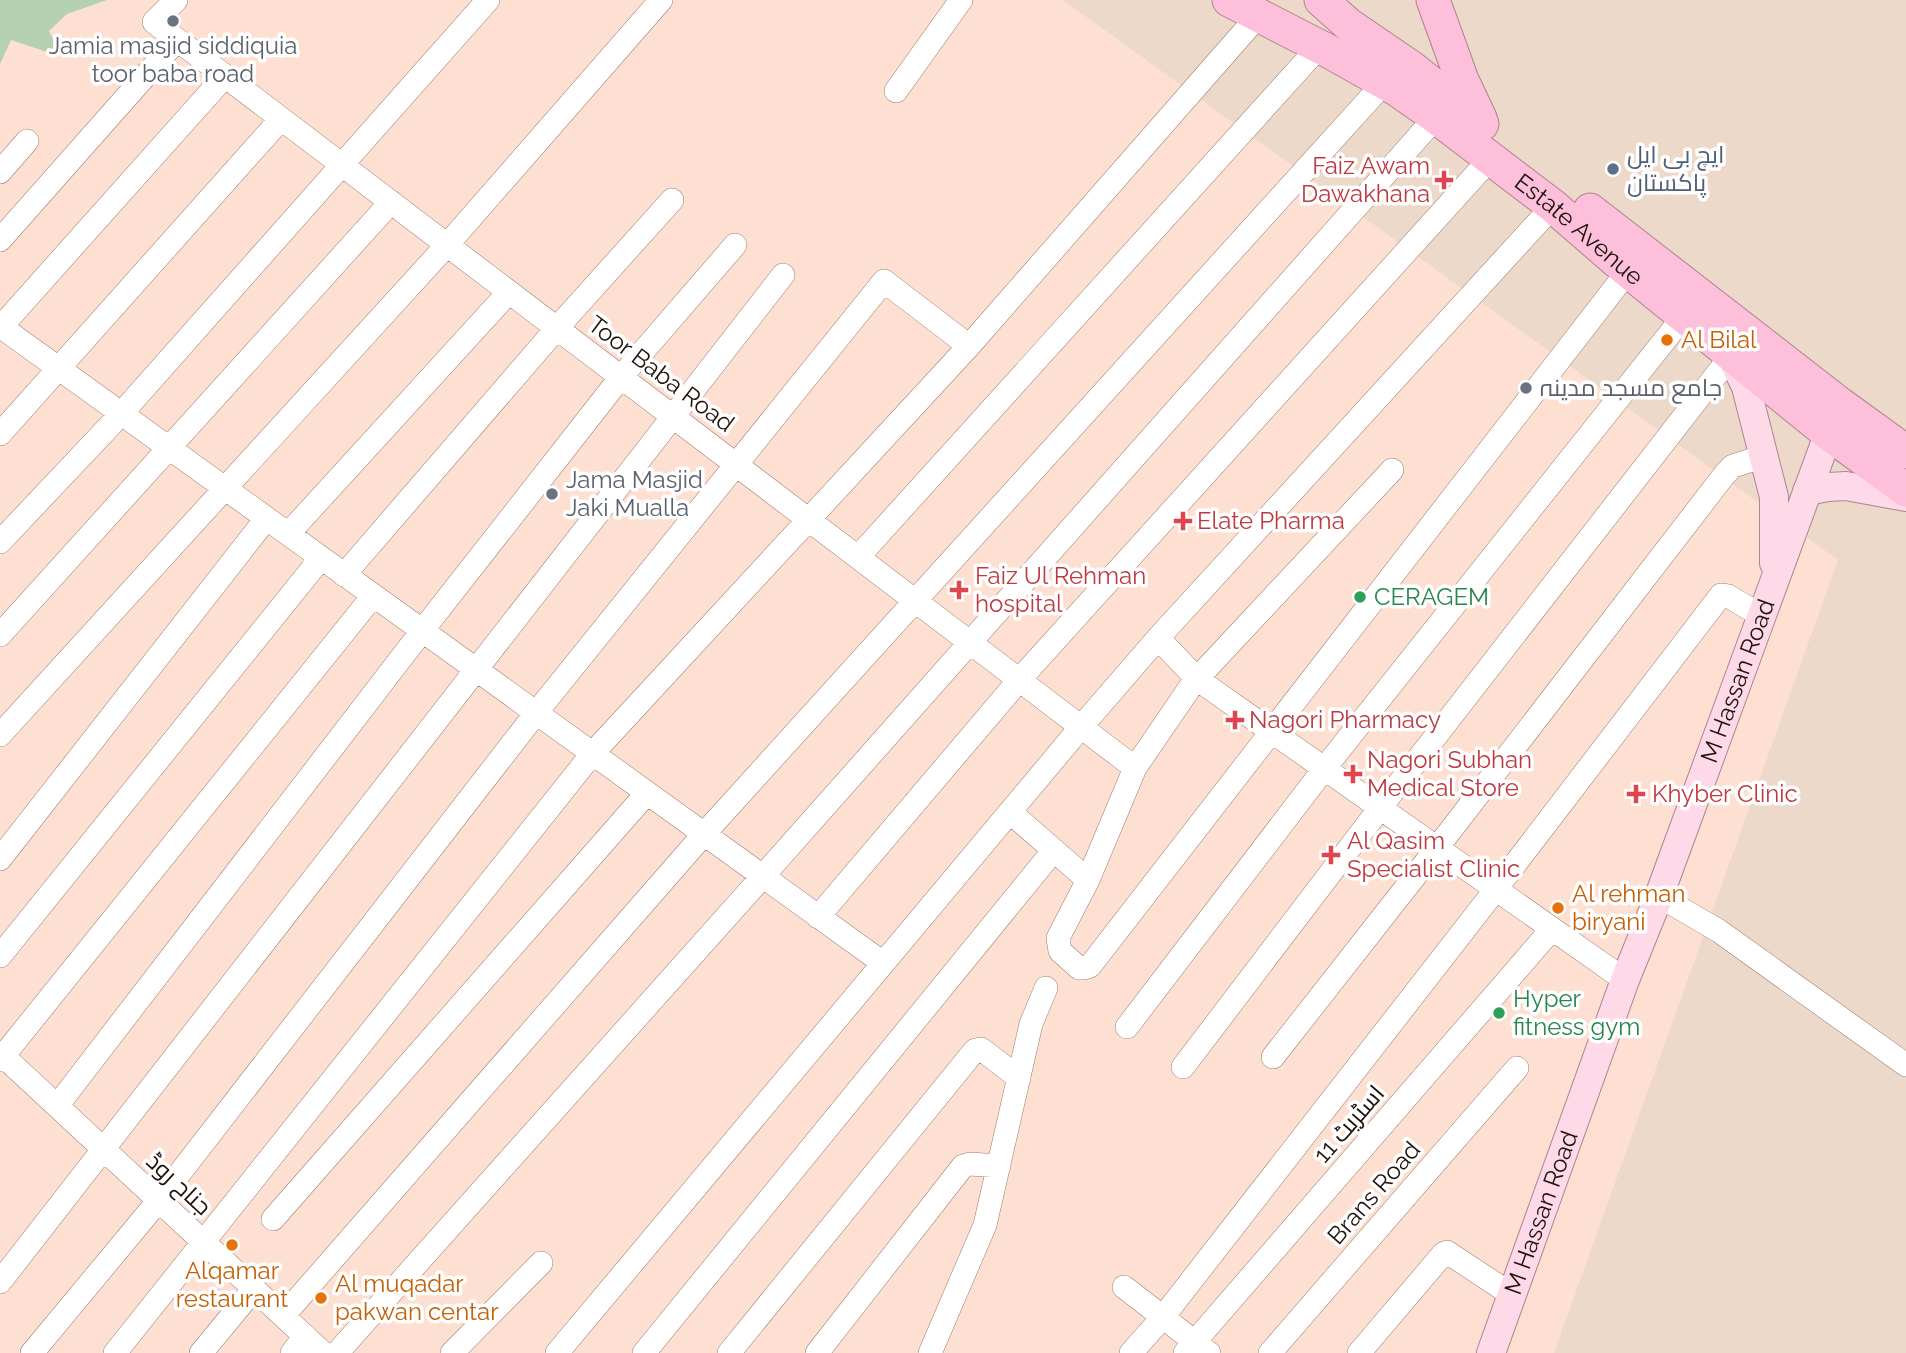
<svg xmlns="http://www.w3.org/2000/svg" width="1906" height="1353" font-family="Raleway,Cairo,sans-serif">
	<rect width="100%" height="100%" fill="#fde0d1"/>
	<path fill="#ecd9c9" d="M1063,0H1906V1353H1554L1838,560Z"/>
	<path fill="#b5d2b0" d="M0,0H107L67,14L49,31L56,45L50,53L11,40L0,64Z"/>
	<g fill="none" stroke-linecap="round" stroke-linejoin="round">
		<defs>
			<path id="minor" d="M176,0L154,22L1135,768
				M896,91L961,0
				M0,172L27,141
				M0,240L177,40
				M0,326L883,963
				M0,328L225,76
				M0,434L281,119
				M1392,470L1193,683L1135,768L1088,880L1058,938L1060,951L1079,968H1084L1090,966L1628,271
				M288,534L509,292
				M0,542L121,414L488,0
				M859,556L1319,47
				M344,575L557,328L672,200
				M0,635L391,202
				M1158,638L1197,679L1625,980
				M0,735L447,245L661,0
				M1010,812L1088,880
				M0,859L266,519
				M1659,896L1719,931L1906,1065
				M818,917L1020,679L1490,159
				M0,956L321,558
				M1127,1027L1324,769L1684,316
				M0,1053L323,1353
				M1273,1057L1437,848L1725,474L1733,466L1764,456
				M0,1060L373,596
				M1183,1067L1380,808L1731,356
				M57,1106L422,631L621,377L735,245
				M273,1219L647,793
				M0,1282L783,275
				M1124,1287L1209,1353
				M283,1316L704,834L1384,83
				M32,1353L159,1200L536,713L884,281L969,346
				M115,1353L592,754L969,346L1258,16
				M201,1353L254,1289
				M292,1353L305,1336
				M337,1353L763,876L1436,117
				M452,1353L541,1263
				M557,1353L1081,727L1158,638L1553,206
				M644,1353L1054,850
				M729,1353L975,1050L981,1049L985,1052L1019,1078
				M817,1353L963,1166L970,1164L999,1166
				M930,1353L985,1225L1031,1024L1046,988
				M1131,1353L1163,1317L1496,889L1721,595L1728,596L1762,616
				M1185,1353L1552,929
				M1270,1353L1517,1068
				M1359,1353L1443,1254L1447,1252L1512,1295"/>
			<g id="major">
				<path d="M1731,356L1746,387L1774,497V563"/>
				<path d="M1807,491L1828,487L1846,486L1906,497"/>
				<path id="s1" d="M1491,1353L1625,980L1659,896L1835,416"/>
			</g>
			<g id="highway">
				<path id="s2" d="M1229,0L1332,53L1396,89L1436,117L1553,206L1628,271L1829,434L1906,490"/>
				<path d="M1321,0L1349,25L1412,68L1482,124"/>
				<path d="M1433,0L1462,80L1480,118"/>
				<path d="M1590,210L1840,404L1906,452"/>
			</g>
		</defs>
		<use href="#minor" stroke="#9d7c6b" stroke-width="24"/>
		<use href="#major" stroke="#af8391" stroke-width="30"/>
		<use href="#highway" stroke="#af8391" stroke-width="35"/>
		<use href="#minor" stroke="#fff" stroke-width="23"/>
		<use href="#major" stroke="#fed9e8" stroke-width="28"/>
		<use href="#highway" stroke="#fdbfd9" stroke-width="33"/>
	</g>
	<g fill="#6b7280" stroke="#fff" stroke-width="2.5">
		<circle cx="173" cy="21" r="7"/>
		<circle cx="1526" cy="388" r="7"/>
		<circle cx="552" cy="494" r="7"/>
	</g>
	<circle fill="#5c6f8a" stroke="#fff" stroke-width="2.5" cx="1613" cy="169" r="7"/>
	<g fill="#e0444e" stroke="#fff" stroke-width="2.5">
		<path d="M1440.5 169.5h7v7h7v7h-7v7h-7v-7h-7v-7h7z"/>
		<path d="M1179.5 510.5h7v7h7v7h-7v7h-7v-7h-7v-7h7z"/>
		<path d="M955.5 579.5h7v7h7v7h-7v7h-7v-7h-7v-7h7z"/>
		<path d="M1231.5 709.5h7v7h7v7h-7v7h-7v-7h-7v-7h7z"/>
		<path d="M1349.5 763.5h7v7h7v7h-7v7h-7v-7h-7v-7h7z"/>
		<path d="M1632.5 783.5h7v7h7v7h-7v7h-7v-7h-7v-7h7z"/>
		<path d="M1327.5 844.5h7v7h7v7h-7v7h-7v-7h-7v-7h7z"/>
	</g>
	<g fill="#e8710a" stroke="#fff" stroke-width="2.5">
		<circle cx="1667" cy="340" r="7"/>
		<circle cx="1558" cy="908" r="7"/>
		<circle cx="232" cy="1245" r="7"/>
		<circle cx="321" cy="1298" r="7"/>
	</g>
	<g fill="#2e9e5b" stroke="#fff" stroke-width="2.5">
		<circle cx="1360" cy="597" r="7"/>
		<circle cx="1499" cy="1013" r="7"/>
	</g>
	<g text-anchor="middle" stroke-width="7" stroke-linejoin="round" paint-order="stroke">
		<g font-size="24" fill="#5b616d" stroke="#fff" text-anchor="start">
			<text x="173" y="54" text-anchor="middle">Jamia masjid siddiquia<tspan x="173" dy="28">toor baba road</tspan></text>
			<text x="1540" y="396">جامع مسجد مدینہ</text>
			<text x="566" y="488">Jama Masjid<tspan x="566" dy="28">Jaki Mualla</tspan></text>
		</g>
		<g font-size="24" fill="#4e5e75" stroke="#fff" text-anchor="start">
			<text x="1627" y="163">ایچ بی ایل<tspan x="1627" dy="28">پاکستان</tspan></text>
		</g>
		<g font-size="24" fill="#be3a42" stroke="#fff" text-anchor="start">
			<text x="1430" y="174" text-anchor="end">Faiz Awam<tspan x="1430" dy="28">Dawakhana</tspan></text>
			<text x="1197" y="529">Elate Pharma</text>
			<text x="975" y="584">Faiz Ul Rehman<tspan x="975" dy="28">hospital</tspan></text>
			<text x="1249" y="728">Nagori Pharmacy</text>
			<text x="1367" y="768">Nagori Subhan<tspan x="1367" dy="28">Medical Store</tspan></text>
			<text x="1652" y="802">Khyber Clinic</text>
			<text x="1347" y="849">Al Qasim<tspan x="1347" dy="28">Specialist Clinic</tspan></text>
		</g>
		<g font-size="24" fill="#1f130c" stroke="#fff">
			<text dy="8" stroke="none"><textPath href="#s2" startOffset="420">Estate Avenue</textPath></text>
			<text transform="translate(661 374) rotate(37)" y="8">Toor Baba Road</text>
			<text dy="8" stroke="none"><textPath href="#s1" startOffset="716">M Hassan Road</textPath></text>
			<text transform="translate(1349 1124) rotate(-49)" y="8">اسٹریٹ 11</text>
			<text transform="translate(179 1184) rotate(43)" y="8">جناح روڈ</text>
			<text transform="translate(1374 1193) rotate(-49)" y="8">Brans Road</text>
			<text dy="8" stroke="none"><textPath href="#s1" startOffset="149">M Hassan Road</textPath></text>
		</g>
		<g font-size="24" fill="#c56008" stroke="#fff" text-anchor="start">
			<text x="1681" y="348">Al Bilal</text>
			<text x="1572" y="902">Al rehman<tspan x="1572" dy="28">biryani</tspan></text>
			<text x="232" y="1279" text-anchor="middle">Alqamar<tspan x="232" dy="28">restaurant</tspan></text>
			<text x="335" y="1292">Al muqadar<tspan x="335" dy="28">pakwan centar</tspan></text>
		</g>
		<g font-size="24" fill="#27864d" stroke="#fff" text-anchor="start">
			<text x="1374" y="605">CERAGEM</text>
			<text x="1513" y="1007">Hyper<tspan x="1513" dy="28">fitness gym</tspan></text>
		</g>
	</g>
</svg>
